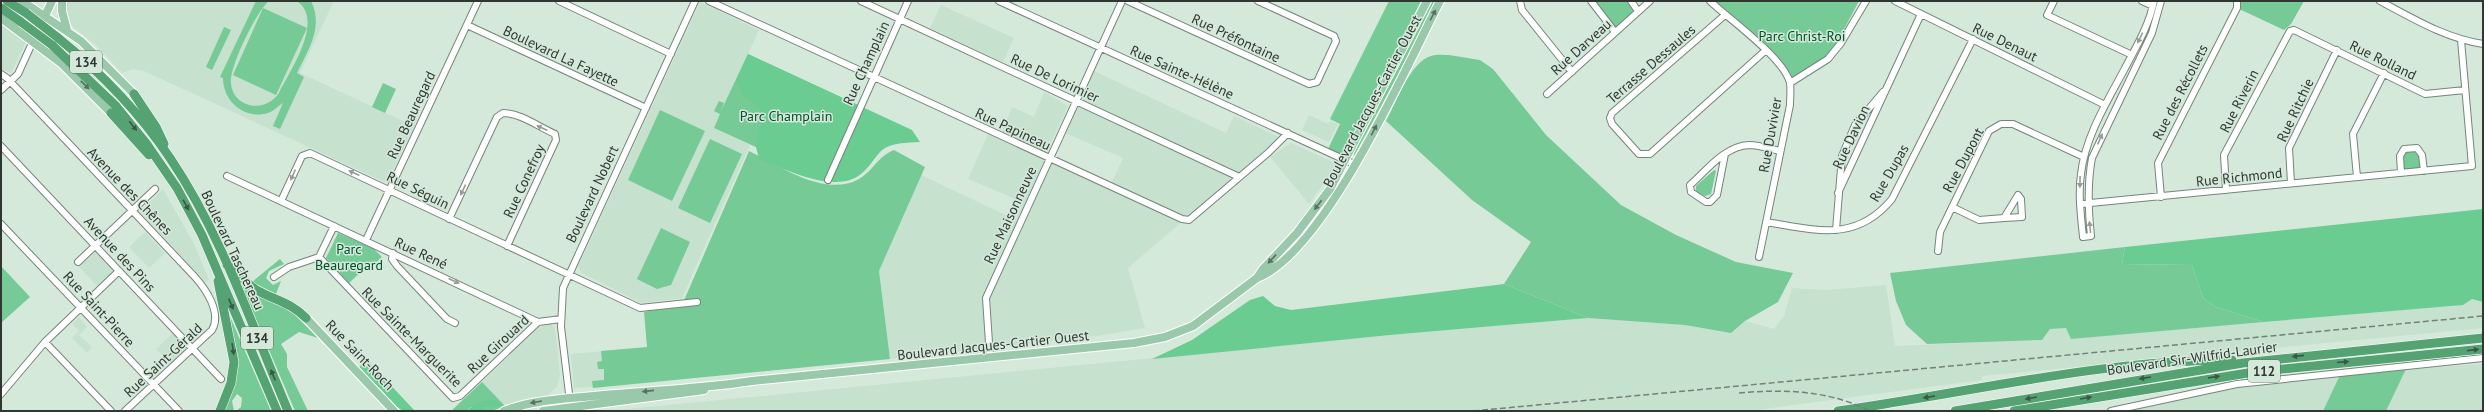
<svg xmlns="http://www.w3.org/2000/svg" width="2484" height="412" font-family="'PT Sans',sans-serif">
	<rect width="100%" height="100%" fill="#d5e9db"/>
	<path fill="#c6e1ce" d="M66,1H334L300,73L414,126L388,181L385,182L144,71L133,69L122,73L96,45L73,27L66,15Z
		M700,2L759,30L714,128L750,145L682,298L642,303L581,273L578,267Z
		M941,5L1014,38L1003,62L930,28Z
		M1,23L26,42L11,73L1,69Z
		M1092,70L1226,133L1234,116L1277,136V140L1128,268L1145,328L1097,336L890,359L879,271L921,175L1016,220L1023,202L968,179L989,132L1110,186L1123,158L1063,132Z
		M1044,92L1068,106L1047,151L1043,152L1002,132L1012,107L1034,117Z
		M1309,115L1328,124L1330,121L1338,124L1329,142L1302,130Z
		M1291,143L1335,163L1336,166L1309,204L1270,157Z
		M163,189L194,244L209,280L206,282L140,212Z
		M145,232L165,253L149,268L129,247Z
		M96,252L115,272L98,287L79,267Z
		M1886,285L1895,346L2042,340L2050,329L2066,328L2071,339L2125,334L2463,305L2472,299L2483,302V328L1982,376V380L1966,382L1749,411H606L1390,335L1588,318L1685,325L1731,333L1745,321L1774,329L1784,316L1792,288L1826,290Z
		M79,317L87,327L79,335L92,347L87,353L72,338L79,331L72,324Z
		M551,324L555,328L560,375L557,387L547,396L505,406L482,382L539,327Z
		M173,333L187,348L171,364L156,349Z
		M627,349L630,384L574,388L571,354Z
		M2483,364V411H2386L2406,369Z
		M2340,375L2323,411H2126L2224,389Z"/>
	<path fill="#76ca95" d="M256,1H269C257,10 228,69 231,84C234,109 266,113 279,93C290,70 325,21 297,1H311C324,27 308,50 297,73L304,77L280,129L273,126L283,103C278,106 274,111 268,113C244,120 223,101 223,78L220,77Z
		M1389,1H1421L1347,152L1341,155L1328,149L1340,124L1330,119Z
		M1431,1H1438L1354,156L1353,152Z
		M1591,1H1631L1638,11L1615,32Z
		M1710,1H1859L1842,33L1841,43L1828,59L1794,82L1780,66Z
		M2237,1H2304L2291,24L2284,30L2237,8Z
		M263,8L307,28L276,95L233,75Z
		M224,27L231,30L212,70L206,67Z
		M748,54L860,106L828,180L714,128L720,114L714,111L719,101L724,103L720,113Z
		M1449,55L1480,60L1493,69L1546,135L1621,205L1676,235L1736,262L1793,273L1778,302L1745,321L1731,333L1685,325L1588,318L1504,284L1531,242L1472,200L1386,121C1396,103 1410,62 1431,56C1436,54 1444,55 1449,55Z
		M383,83L396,89L385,113L372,107Z
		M660,110L705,131L672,201L628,180Z
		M710,139L742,154L710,223L678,208Z
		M2417,148L2424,171L2401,173L2400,156L2404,149Z
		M894,150L925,167L879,271L890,359L593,388L592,381L604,380V369H598L597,362L602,361L601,351L647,347L644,312L682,305L749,151C780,166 825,198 859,179C873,171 878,156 894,150Z
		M1714,170L1716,171L1711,194L1705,196L1696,192V186Z
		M661,228L690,242L671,285L657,289L637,279Z
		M338,233L374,249L382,257L367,271L364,269L349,283L326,258Z
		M2125,247L2122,264L2192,265L2203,298L2216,307L2264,322L2071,339L2066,328L2050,329L2042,340L1927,344L1906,325L1896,301L1890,273Z
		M280,259L284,264L269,271L266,278L273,285L281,281L276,294L252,282Z
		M1,266L30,297L1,323Z
		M237,275L285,305L318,338L299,332L281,344L287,354V367L308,411H295Z
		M225,305L271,411H236L241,407L242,398L237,394L232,401L234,411H222L234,383Z
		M2406,369L2386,411H2323L2340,375Z
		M482,382L505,406L492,411H484L486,407H498H471L466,411H451Z"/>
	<path fill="#6acc91" d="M748,54L912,130L920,142C907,143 891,142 881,151C874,158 869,168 861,174C835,195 786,169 759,159L756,147L762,111L742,94L736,80Z
		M2483,209V302L2472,299L2463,305L2264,322L2216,307L2203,298L2192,265L2122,264L2125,247Z
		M1504,284L1588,318L1390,335L1152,359L1192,340L1250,300L1263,296L1275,306L1291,310Z
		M367,360L415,411H403L397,407L359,367Z
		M492,400L499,402L500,406L486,407L484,411H466L479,402Z"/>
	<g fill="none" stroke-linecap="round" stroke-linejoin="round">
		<defs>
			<path id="minor" d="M559,1L671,54
				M709,1L1182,219L1189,220L1269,152L1288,133
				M861,1L1239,177
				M999,1L1356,165
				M1128,1L1309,84L1317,82L1336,41L1334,36L1258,1
				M1520,1L1522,10L1572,72
				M1591,1L1615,32
				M1631,1L1638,11
				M1710,1C1730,20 1784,58 1790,83C1791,90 1790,98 1790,105L1759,257
				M1895,1L2105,105
				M2054,1L2047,15L2132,55
				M2142,1L2153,6
				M2154,1C2149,26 2135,49 2124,70C2107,102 2085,137 2081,174C2078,195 2081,216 2083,237L2091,236C2088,209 2087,185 2092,158L2152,33L2161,1
				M2380,1C2414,19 2445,38 2483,44
				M1725,15L1612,113L1610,118L1612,124L1639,154H1650L1766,50
				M467,25L646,108
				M1,74L7,78L194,276C206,289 222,313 212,330L125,411
				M1790,83L1828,59L1841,43L1866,1
				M1,90L18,74L33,41
				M1547,94L1650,1
				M1,146L221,379
				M1725,154L1717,195L1710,202H1706L1691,192L1690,185C1707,170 1725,146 1749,145C1759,145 1771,149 1780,151
				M2401,173L2400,156L2404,149L2417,148L2422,155L2424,171
				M227,176L538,322
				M2357,177L2353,134L2384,73
				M828,180L908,1
				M2291,183L2289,148L2337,50
				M2226,190L2224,155L2290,31L2294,30L2425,94L2465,90
				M1838,193L1921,14
				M2018,195L2021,199L2022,217L2004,218Z
				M2161,197L2158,163L2237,8V1
				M281,201L302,156L310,153L640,308L697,302
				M2080,204L2472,166L2461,40
				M1952,207L1979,220L2004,218
				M449,219L497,117L503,113C520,113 539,127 555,134L556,140L507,246
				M1766,222C1815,230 1856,243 1892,199L1973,39
				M1,224L179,411
				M1836,230L1842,156L1855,125L1883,92
				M366,240L478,1
				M1938,251L1940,232L1989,131L2001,124H2013L2084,157
				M393,253L392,259L397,266L447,319L455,323
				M319,257L453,398L460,396L538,322L561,319
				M78,262L155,189
				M274,277L289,267L319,257L334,226
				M45,342L111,411
				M990,358L986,298L1122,1
				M1,394L45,342L119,271
				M570,402L561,327L563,288L695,1
				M2111,411L2237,384L2483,358"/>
			<path id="major" d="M22,1L81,41L134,94
				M62,1V11L67,30
				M1,18L61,63L111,113
				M43,20L52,1
				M1257,278L1263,269L1297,233L1330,189L1427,1
				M306,318L394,411
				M504,411C533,400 563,399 594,396C646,391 700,389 752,381L1134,343L1165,337L1193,326L1257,278C1325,252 1406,67 1440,1
				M543,411L704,390"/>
			<path id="highway" d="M7,1L26,13
				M1,8L21,22
				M57,37C99,71 140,113 170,158C222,235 252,326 288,411
				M52,45L116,106L146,143L177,188L202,235L277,411
				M134,94L156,127L164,144
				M111,113L149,155
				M227,265C238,272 245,282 255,289C273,300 291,302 306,318
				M218,281L234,362L231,383L220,411
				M1838,411C1968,393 2100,360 2232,360
				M1955,411L2243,363L2483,338
				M2014,411L2254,372L2483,349"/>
		</defs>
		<use href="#minor" stroke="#748579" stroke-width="8"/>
		<use href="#major" stroke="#fff" stroke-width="10"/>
		<use href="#highway" stroke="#fff" stroke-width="10"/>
		<use href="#minor" stroke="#fff" stroke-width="6"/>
		<use href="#major" stroke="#99c8ab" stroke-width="8"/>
		<use href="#highway" stroke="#55a373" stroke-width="9"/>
		<path stroke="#748078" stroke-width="1.5" stroke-dasharray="6 3" stroke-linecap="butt" d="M1739,393C1784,389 1828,390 1870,411
			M1473,411L2483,316"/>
		<defs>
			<path id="highway-bridge" d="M26,13L57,37
				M21,22L52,45"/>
		</defs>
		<use href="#highway-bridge" stroke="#fff" stroke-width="10" stroke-linecap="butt"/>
		<use href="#highway-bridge" stroke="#55a373" stroke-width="9"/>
	</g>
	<defs><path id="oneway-solid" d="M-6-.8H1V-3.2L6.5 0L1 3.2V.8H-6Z"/></defs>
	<g fill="#5a7162">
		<use href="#oneway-solid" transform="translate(1433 15) rotate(-62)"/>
		<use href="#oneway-solid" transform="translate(85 85) rotate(44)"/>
		<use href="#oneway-solid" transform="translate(1374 130) rotate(-63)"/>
		<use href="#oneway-solid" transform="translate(1318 205) rotate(127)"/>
		<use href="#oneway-solid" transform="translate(1272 259) rotate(133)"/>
		<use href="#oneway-solid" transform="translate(648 391) rotate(174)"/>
		<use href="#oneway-solid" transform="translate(536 402) rotate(170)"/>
	</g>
	<g fill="#989b98">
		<use href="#oneway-solid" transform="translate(2140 38) rotate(116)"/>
		<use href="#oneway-solid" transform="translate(542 128) rotate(-155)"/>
		<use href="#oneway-solid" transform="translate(2100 139) rotate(-66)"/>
		<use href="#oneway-solid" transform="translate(354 173) rotate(-155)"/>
		<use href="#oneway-solid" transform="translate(293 175) rotate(114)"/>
		<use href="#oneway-solid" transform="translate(2080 182) rotate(91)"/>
		<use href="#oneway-solid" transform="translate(463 190) rotate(115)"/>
		<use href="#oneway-solid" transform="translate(2090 227) rotate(-96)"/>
		<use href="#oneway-solid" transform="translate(454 281) rotate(25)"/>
	</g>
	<g fill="#3b5746">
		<use href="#oneway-solid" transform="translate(133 126) rotate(51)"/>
		<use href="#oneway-solid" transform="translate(186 205) rotate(61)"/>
		<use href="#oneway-solid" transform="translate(231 304) rotate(67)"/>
		<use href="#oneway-solid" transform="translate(233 349) rotate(81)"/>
		<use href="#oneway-solid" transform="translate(2473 350) rotate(-6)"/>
		<use href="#oneway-solid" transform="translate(2298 356) rotate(174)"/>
		<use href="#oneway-solid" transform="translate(2343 362) rotate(-5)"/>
		<use href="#oneway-solid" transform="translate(273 375) rotate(-113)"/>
		<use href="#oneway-solid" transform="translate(2214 377) rotate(-8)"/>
		<use href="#oneway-solid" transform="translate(2145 378) rotate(171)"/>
		<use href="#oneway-solid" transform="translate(1929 397) rotate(171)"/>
		<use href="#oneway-solid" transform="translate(2031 398) rotate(170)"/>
		<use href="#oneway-solid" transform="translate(2086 398) rotate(-10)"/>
	</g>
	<g text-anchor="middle" stroke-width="3" stroke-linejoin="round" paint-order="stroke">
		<g fill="#d5e9db" stroke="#626c65" stroke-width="1">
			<rect x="70" y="51" width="32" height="22" rx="3"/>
			<rect x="241" y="327" width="32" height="22" rx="3"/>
			<rect x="2248" y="360" width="32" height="22" rx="3"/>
		</g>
		<g font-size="13" font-weight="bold" fill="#303732">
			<text x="86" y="67">134</text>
			<text x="257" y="343">134</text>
			<text x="2264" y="376">112</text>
		</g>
		<g font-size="14" fill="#00502b" stroke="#d5e9db">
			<text x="1802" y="41">Parc Christ-Roi</text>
			<text x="786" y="121">Parc Champlain</text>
			<text x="349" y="254">Parc<tspan x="349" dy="16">Beauregard</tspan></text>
		</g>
		<g font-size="14" fill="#303732" stroke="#d5e9db">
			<text transform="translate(1236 38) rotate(25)" y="5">Rue Préfontaine</text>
			<text transform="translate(2005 42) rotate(26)" y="5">Rue Denaut</text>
			<text transform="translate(1581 47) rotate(-42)" y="5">Rue Darveau</text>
			<text transform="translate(561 56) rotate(25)" y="5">Boulevard La Fayette</text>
			<text transform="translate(2383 60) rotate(26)" y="5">Rue Rolland</text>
			<text transform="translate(866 63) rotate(-65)" y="5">Rue Champlain</text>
			<text transform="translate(1651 64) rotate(-41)" y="5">Terrasse Dessaules</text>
			<text transform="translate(1182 72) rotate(24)" y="5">Rue Sainte-Hélène</text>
			<text transform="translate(1055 78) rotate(25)" y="5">Rue De Lorimier</text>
			<text transform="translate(2180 92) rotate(-63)" y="5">Rue des Récollets</text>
			<text transform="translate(1372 101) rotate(-62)" y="5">Boulevard Jacques-Cartier Ouest</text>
			<text transform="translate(2239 101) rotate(-63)" y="5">Rue Riverin</text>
			<text transform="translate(2295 110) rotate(-65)" y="5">Rue Ritchie</text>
			<text transform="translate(411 115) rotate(-65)" y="5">Rue Beauregard</text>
			<text transform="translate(1013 129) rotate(25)" y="5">Rue Papineau</text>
			<text transform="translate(1770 135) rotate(-80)" y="5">Rue Duvivier</text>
			<text transform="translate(1851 137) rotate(-65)" y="5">Rue Davion</text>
			<text transform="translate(1963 160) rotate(-62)" y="5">Rue Dupont</text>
			<text transform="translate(1889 173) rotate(-60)" y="5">Rue Dupas</text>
			<text transform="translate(2239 177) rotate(-6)" y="5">Rue Richmond</text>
			<text transform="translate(524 181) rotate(-65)" y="5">Rue Conefroy</text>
			<text transform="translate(418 190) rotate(26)" y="5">Rue Séguin</text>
			<text transform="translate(130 191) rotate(46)" y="5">Avenue des Chênes</text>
			<text transform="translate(592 194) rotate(-65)" y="5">Boulevard Nobert</text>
			<text transform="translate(1010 215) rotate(-65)" y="5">Rue Maisonneuve</text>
			<text transform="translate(233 250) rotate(65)" y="5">Boulevard Taschereau</text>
			<text transform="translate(421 253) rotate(25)" y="5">Rue René</text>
			<text transform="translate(120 254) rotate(47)" y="5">Avenue des Pins</text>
			<text transform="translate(99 309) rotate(47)" y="5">Rue Saint-Pierre</text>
			<text transform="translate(412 337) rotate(45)" y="5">Rue Sainte-Marguerite</text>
			<text transform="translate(498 344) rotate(-43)" y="5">Rue Girouard</text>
			<text transform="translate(993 345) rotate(-6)" y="5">Boulevard Jacques-Cartier Ouest</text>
			<text transform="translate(360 355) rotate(46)" y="5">Rue Saint-Roch</text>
			<text transform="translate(2192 358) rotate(-8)" y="5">Boulevard Sir-Wilfrid-Laurier</text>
			<text transform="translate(163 360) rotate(-43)" y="5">Rue Saint-Gérald</text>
		</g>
	</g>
	<rect width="2484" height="412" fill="none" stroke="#303732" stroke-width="4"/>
</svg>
